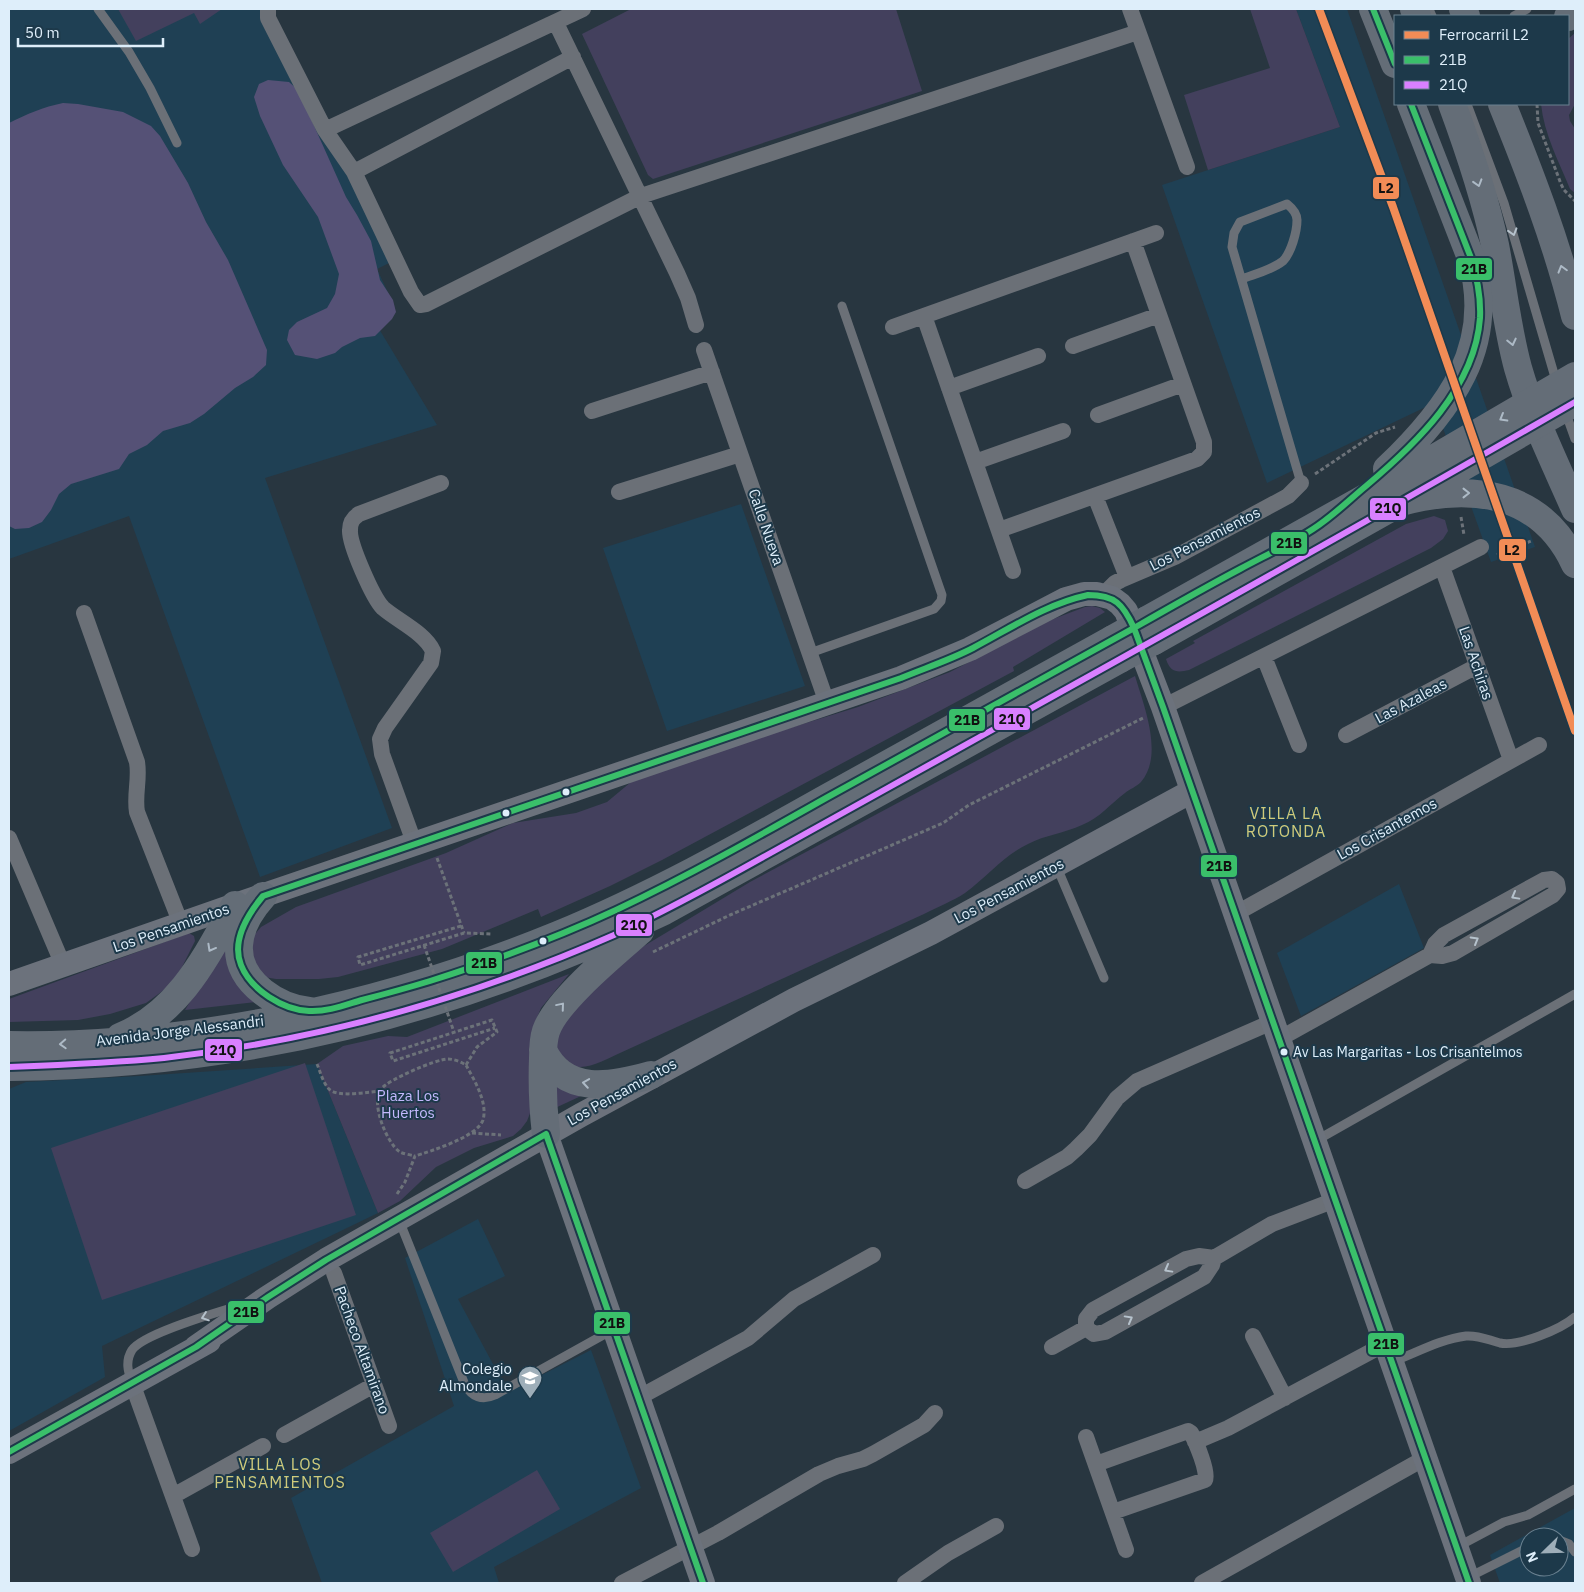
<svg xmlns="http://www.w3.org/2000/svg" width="1584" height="1592" font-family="'IBM Plex Sans',sans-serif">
	<rect width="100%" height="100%" fill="#283640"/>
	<path fill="#1f4054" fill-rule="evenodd" d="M9,9H264L391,262L377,269L390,297L367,309L437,425L265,478L392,828L260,877L129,516L9,559Z
		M1296,9H1347L1535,547L1491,562L1434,403L1267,483L1162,185L1340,127Z
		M741,504L805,686L667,731L603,548Z
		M1399,884L1424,948L1301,1016L1277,953Z
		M317,1064L378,1213L102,1346L105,1377L9,1431V1089L26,1082L140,1076Z
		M478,1219L505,1276L458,1299L508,1392L591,1350L641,1488L494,1567L499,1583H322L291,1498L454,1406L405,1258Z
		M1575,1508V1583H1500L1490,1555ZM1529,1537H1559V1567H1529Z"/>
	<path fill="#43405d" d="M118,9H222L200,24L194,13L136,41Z
		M631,9H896L922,91L653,179L648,175L582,34Z
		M1250,9H1296L1340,127L1208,170L1184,95L1270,68Z
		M1575,33V104L1569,115L1570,121L1575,129V193L1570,189C1559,162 1544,134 1541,104H1568V39Z
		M1434,516L1445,520L1448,531L1443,539L1431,548L1189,670C1177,673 1170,672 1166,659L1195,643L1193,641L1406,524Z
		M1092,606L1100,608L1105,612L1013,667L1014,671L662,860L610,886L541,917L538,909L442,949L338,977L319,979H276L264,977L252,965L251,940L255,934L261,927L296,907L446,853L513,823L576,813L607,802L631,782L751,740L858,707L950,672L1048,621L1085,607Z
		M1135,676C1144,706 1164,755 1141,782C1136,787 1130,789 1125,793C1110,804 1100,818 1082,825C1065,833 1045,835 1028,844C1003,856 987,877 965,893C953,901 937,907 924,914L620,1053C606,1059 586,1072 570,1065C565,1063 561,1059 557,1056L554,1028L629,955L664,934L750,882Z
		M189,933L194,936L195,941L180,971L168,987L146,1003L110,1014L78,1020L9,1022V999Z
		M226,945L257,1002L185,1010L223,947Z
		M569,974L541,1008L534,1025L531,1049L532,1108L527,1121L521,1129L513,1136L474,1148L436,1167L400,1201L378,1213L317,1064L343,1046L388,1036L407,1037Z
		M305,1063L356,1215L102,1300L51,1148Z
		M554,1082L581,1092V1096L553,1109Z
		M537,1470L560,1509L453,1572L430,1533Z"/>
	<path fill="#555176" d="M268,80L289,82L298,90L346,197L357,215L371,241L380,280L393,300L396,312L392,319L375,336L360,338L342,347L335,353L317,359L295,355L287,340L289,330L297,322L327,308L335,294L339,274L318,217L283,165L260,116L254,97L259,84Z
		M63,103L78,104L123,112L151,126L160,136L188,183L206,222L228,260L267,350L266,365L253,377L235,388L204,414L190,423L163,431L147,445L129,454L119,469L71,484L59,494L51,510L42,522L29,528L15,529L9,526V123C27,114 43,107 63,103Z"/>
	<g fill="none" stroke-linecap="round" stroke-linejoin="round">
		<path stroke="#6c7279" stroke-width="3" stroke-dasharray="4 2.5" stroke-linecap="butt" d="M1537,104L1538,123L1561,184L1564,190L1575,201
			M1315,474L1376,433L1395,427
			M1461,517L1464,535
			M1497,555L1531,541
			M437,858L464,933
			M461,926L358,957L360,965L464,933L491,934
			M653,952L730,915L943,823L969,805L1145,717
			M317,1064C320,1071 323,1083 329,1089C338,1098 367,1092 380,1091
			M466,1065L477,1047L497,1032L492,1020L390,1053L393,1061L495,1028
			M472,1133L501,1135
			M397,1194L405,1182L415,1156C431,1151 477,1137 483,1120C488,1102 474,1080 466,1065C461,1062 454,1059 448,1059C436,1059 388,1080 381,1089C370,1102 387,1144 400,1152C404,1154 411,1155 415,1156"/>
		<path stroke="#6b7077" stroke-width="9" d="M98,9L129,52L150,88L177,143
			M1429,9L1432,16
			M1514,16L1527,9
			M1467,104L1504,203L1557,384
			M1242,279C1255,274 1272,270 1283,261C1291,253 1297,232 1297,220C1297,214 1292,208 1287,204L1240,222L1234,233L1232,247L1301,483
			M1565,411L1575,439
			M810,653L934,609L941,601L942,595L842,306
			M1056,865L1104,978
			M1317,1140L1575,994
			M399,1220L465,1385C472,1397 482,1401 495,1395L614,1329
			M1392,1362C1416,1353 1441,1339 1466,1336C1479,1335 1488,1340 1500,1343C1519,1347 1561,1329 1575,1317
			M132,1383C128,1372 125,1361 132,1350C144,1333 219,1312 241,1305
			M1559,1540L1569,1544L1575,1552
			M1457,1547L1504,1522L1528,1515L1575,1489
			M1467,1578L1529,1547"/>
		<path stroke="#6b7077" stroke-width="16" d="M268,9V18L325,130L354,172L411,292L420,305L426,304L641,196L1138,32
			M1130,9L1187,167
			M556,23L677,273L688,298L696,325
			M325,130L583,9
			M354,172L573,57
			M924,316L1013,571
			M893,327L1156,233
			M1073,346L1159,315
			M704,350L827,703
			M949,388L1038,356
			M592,411L712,372
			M1098,415L1183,384
			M975,462L1063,431
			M619,492L740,454
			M1095,496L1127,577
			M999,530L1197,459L1204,452V442L1133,241
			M1442,567L1511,760
			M1103,595L1115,583L1121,580L1175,557L1288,496L1301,483
			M84,613L137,762C140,779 134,795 137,812L181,924
			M1264,657L1299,745
			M1163,707L1481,547
			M1346,735L1477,666
			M9,838L63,965
			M415,845L382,754L380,739L385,728L431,663L433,651C425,633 398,621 383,608C373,598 349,544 350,530C350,522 353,518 359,514L441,483
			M1235,914L1539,745
			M1279,1039L1430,955L1442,956L1453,953L1553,895L1558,889L1557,883L1552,879L1544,880L1444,935L1435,944L1430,955
			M1025,1181L1067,1157L1076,1149L1090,1135L1117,1098L1137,1081L1272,1022
			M1214,1258L1212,1265L1204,1277L1105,1332L1094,1334L1086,1328V1319L1093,1310L1186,1259L1199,1256L1214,1258L1272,1224L1335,1200
			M334,1273L389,1426
			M1253,1336L1285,1398
			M1052,1347L1086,1328
			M132,1383L192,1549
			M638,1398L748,1338L794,1299L873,1255
			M284,1435L374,1385
			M1086,1437L1126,1550
			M1195,1442L1228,1428L1385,1344
			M1096,1464L1188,1431L1191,1433C1196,1442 1209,1473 1205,1480L1113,1512
			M173,1496L263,1446
			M622,1583L718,1533L819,1474L838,1466L863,1459L873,1454L924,1425L935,1413
			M905,1583L948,1553L996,1526
			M1202,1583L1425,1458"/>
		<path stroke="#6c727c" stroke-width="24" d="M9,984L235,905L901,678L970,649L1066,599L1084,594H1097L1112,598L1120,604L1126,611L1163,707L1469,1583
			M546,1134L703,1583
			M196,1347L268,1297L326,1260L581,1115L794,1000L931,933L1192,791
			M9,1452L209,1341"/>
		<path stroke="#646d77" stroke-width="28" d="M1373,9L1395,64
			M1414,9L1417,16
			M1463,9L1466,16
			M1568,17L1575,13
			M1452,104C1469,150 1485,198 1495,245C1503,286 1507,328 1518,368C1532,417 1555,463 1575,509
			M1502,104C1530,173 1557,243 1575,316
			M1147,620L1392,483
			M1154,641L1401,502
			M263,896C235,927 227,964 263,992C277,1003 292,1009 309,1011
			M120,1037C179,1013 206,957 235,905
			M9,1045C194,1048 387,1005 558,935C650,897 738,848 825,799C921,746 1017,693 1113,639
			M543,1050C564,1096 612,1086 651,1075
			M9,1067C243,1065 453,1012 664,911L1120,659
			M546,1134C543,1109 542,1084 543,1058C543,1049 543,1040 546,1031C556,1001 615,953 640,931"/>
		<path stroke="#6c7279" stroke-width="3" stroke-dasharray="4 2.5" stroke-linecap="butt" d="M424,945L454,1032"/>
		<path stroke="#646d77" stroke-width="28" d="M1387,469C1448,411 1498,346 1471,258L1411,104
			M1392,483L1575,376
			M1417,493L1575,402
			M1401,502C1471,483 1541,491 1575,564
			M1113,639L1147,620
			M1120,659L1154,641"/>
		<defs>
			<path id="bus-1" d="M1373,9L1395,64
				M1088,595C1115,595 1123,604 1134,628C1031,684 929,742 826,798C757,837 688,876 616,910C556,938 493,961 430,981C407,988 385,994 362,1000C345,1005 328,1012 309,1011C283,1010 251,990 241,965C231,940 248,914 263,896L901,678C925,668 950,660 973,648C1011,628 1046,604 1088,595Z
				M1134,628L1163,707L1469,1583
				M1134,628C1169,608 1204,588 1240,569C1264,556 1290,544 1313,529C1332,517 1349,500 1366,486C1416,444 1475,388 1480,318C1481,297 1477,277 1471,258L1411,104
				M9,1452L196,1347L268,1297L326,1260L546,1134L703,1583"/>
			<path id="bus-2" d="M9,1067C61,1065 113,1063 164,1058C320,1040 471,998 614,935C666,911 717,883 767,855C843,813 918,771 994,729C1189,621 1382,513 1575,402"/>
		</defs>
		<use href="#bus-1" stroke="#1d394a" stroke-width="10"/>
		<use href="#bus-2" stroke="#1d394a" stroke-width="10"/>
		<use href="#bus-1" stroke="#3abf6a" stroke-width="6"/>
		<use href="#bus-2" stroke="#d980ff" stroke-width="6"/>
		<defs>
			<path id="rail-1" d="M1319,9L1393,207L1575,731"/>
		</defs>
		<use href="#rail-1" stroke="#1d394a" stroke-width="11"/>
		<use href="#rail-1" stroke="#f28c56" stroke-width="8"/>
	</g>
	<defs><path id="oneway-chevron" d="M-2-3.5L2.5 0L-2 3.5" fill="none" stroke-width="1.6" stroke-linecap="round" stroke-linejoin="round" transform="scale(1.25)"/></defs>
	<g stroke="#adbac6">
		<use href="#oneway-chevron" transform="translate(1478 183) rotate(73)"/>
		<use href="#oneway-chevron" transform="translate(1562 269) rotate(-106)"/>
		<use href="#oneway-chevron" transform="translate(1512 342) rotate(77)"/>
		<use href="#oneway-chevron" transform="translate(1503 418) rotate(150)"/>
		<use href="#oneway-chevron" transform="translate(1466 493)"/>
		<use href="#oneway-chevron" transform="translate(211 948) rotate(119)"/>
		<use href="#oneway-chevron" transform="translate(561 1006) rotate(-50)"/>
		<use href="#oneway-chevron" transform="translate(63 1044) rotate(177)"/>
		<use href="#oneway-chevron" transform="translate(586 1083) rotate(-171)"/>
	</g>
	<g stroke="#b6c2cc">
		<use href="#oneway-chevron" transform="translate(1513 232) rotate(73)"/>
		<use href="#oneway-chevron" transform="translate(1515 896) rotate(151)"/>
		<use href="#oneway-chevron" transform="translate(1475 940) rotate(-30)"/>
		<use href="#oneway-chevron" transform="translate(1168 1269) rotate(151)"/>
		<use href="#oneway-chevron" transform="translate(205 1317) rotate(161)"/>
		<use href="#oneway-chevron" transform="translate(1129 1319) rotate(-29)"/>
	</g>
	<defs>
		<symbol id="school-pin" viewBox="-11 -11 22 30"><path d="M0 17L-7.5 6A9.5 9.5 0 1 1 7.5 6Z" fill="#9eaeb9" stroke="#1d394a"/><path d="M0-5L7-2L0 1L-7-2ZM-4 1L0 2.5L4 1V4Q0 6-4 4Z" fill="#fff"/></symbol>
	</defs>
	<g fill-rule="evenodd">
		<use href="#school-pin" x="516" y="1364" width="28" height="38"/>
	</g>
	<g fill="#deeefa" stroke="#1d394a" stroke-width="2">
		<circle cx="566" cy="792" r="4.5"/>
		<circle cx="506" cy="813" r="4.5"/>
		<circle cx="543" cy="941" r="4.5"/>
		<circle cx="1284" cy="1052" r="4.5"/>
	</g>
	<g text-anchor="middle" stroke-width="4" stroke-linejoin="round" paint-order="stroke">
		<g font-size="14" fill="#deeefa" stroke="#1d394a" text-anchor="start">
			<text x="1293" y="1057">Av Las Margaritas - Los Crisantelmos</text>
		</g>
		<g font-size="15" fill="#deeefa" stroke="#1d394a">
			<text transform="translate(766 527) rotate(71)" y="5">Calle Nueva</text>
			<text transform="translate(1205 539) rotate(-27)" y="5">Los Pensamientos</text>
			<text transform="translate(1476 663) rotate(71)" y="5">Las Achiras</text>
			<text transform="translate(1411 701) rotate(-28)" y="5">Las Azaleas</text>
			<text transform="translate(1387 829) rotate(-29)" y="5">Los Crisantemos</text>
			<text transform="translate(1009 891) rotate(-28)" y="5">Los Pensamientos</text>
			<text transform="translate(171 928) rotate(-19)" y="5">Los Pensamientos</text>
			<text transform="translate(180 1031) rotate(-7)" y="5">Avenida Jorge Alessandri</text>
			<text transform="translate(622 1092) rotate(-29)" y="5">Los Pensamientos</text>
			<text transform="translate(362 1350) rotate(70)" y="5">Pacheco Altamirano</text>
		</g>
		<g font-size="15" fill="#c3b8fc" stroke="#1d394a">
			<text x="408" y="1101">Plaza Los<tspan x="408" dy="17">Huertos</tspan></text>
		</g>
		<g font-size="15" fill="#deeefa" stroke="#1d394a" text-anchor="end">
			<text x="512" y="1374">Colegio<tspan x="512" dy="17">Almondale</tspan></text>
		</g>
		<g font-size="16" letter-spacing="1" fill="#cfca7b" stroke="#1d394a">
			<text x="1286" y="819">VILLA LA<tspan x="1286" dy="18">ROTONDA</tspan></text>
			<text x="280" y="1470">VILLA LOS<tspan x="280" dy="18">PENSAMIENTOS</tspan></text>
		</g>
	</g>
	<g stroke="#1d394a" stroke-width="2">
		<rect x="1372" y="176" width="28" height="24" rx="5" fill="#f28c56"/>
		<rect x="1455" y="257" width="38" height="24" rx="5" fill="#3abf6a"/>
		<rect x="1369" y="497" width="38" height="24" rx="5" fill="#d980ff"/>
		<rect x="1270" y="531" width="38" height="24" rx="5" fill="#3abf6a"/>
		<rect x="1498" y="538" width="29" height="24" rx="5" fill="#f28c56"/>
		<rect x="993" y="707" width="38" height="24" rx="5" fill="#d980ff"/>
		<rect x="948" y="708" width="38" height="24" rx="5" fill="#3abf6a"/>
		<rect x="1200" y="854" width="38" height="24" rx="5" fill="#3abf6a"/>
		<rect x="615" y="913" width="38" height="24" rx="5" fill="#d980ff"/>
		<rect x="465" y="951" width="38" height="24" rx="5" fill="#3abf6a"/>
		<rect x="204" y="1038" width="39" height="24" rx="5" fill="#d980ff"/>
		<rect x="227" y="1300" width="38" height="24" rx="5" fill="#3abf6a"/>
		<rect x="593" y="1311" width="38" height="24" rx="5" fill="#3abf6a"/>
		<rect x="1367" y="1332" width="38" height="24" rx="5" fill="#3abf6a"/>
	</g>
	<g font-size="14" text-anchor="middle" font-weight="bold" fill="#111">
		<text x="1386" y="193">L2</text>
		<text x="1474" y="274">21B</text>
		<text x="1388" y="513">21Q</text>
		<text x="1289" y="548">21B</text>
		<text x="1512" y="555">L2</text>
		<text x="1012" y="724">21Q</text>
		<text x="967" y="725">21B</text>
		<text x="1219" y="871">21B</text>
		<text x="634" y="930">21Q</text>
		<text x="484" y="968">21B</text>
		<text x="223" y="1055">21Q</text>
		<text x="246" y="1317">21B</text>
		<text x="612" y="1328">21B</text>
		<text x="1386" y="1349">21B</text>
	</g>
	<rect width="1584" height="1592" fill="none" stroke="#deeefa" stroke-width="20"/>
	<rect x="1394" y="15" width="175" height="90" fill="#1d394a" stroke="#6a8190"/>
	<rect x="1404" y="31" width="25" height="8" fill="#f28c56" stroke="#6a8190"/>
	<text x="1439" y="40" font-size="15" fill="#deeefa">Ferrocarril L2</text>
	<rect x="1404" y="56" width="25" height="8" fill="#3abf6a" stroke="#6a8190"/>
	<text x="1439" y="65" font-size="15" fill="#deeefa">21B</text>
	<rect x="1404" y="81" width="25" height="8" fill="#d980ff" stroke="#6a8190"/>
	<text x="1439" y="90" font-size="15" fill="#deeefa">21Q</text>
	<g transform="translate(1544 1552) rotate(247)"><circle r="24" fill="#1d394a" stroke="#6a8190"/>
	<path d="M0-4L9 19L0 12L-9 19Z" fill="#9eaeb9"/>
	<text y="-8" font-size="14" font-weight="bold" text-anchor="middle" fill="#deeefa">N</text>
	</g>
	<path d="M18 38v8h145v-8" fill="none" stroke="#deeefa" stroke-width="2.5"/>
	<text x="25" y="38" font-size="15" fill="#deeefa" stroke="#1d394a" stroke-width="4" paint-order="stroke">50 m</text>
</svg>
